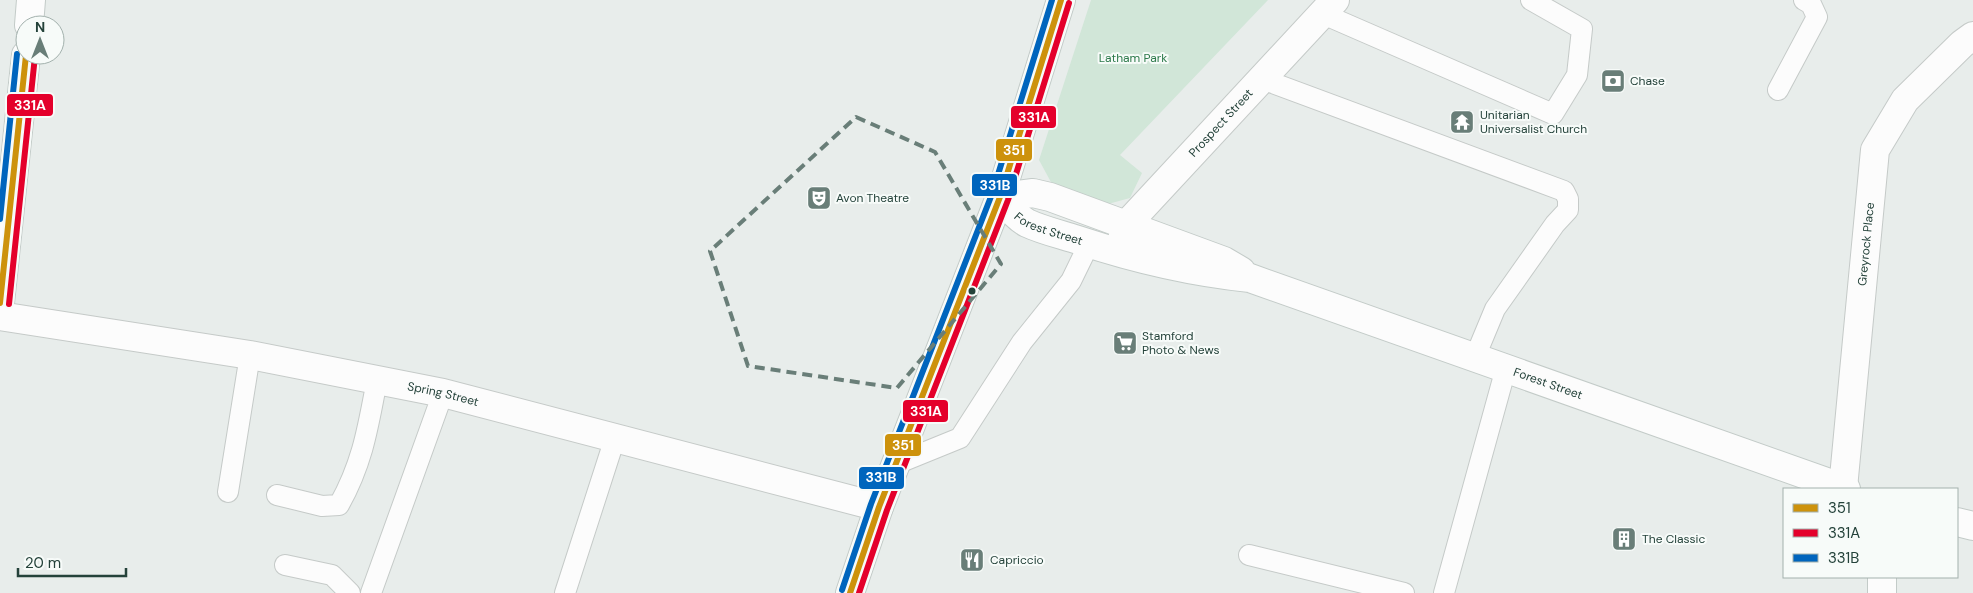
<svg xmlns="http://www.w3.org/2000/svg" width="1973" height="593" font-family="'DM Sans',sans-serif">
	<rect width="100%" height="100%" fill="#e8edeb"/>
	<path fill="#d1e6d8" d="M1091,0H1268L1120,155L1142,173L1130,198L1108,204L1052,184L1039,160Z"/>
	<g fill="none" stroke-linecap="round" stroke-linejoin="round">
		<defs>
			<path id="lane" d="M1323,14L1553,114L1577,75L1582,29L1531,0
				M1262,79L1564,191L1568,199V210L1555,224L1495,309L1475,357
				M1778,90L1817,17L1811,4L1804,0
				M896,464L960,438L1022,342L1071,281L1089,244
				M228,492L250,355
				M277,495L322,506L339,505C363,462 368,427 377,380
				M1249,555L1404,593
				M285,565L332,575L350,593
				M371,593L443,393
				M565,593L615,438
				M1444,593L1506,368"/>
			<g id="street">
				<path id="s1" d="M1120,246L1127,224L1335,0"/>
				<path id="s2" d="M0,316L250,355L443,393L879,507"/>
				<path id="s3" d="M1843,488L1875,150L1905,100L1962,44L1973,36"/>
			</g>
			<g id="secondary">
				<path d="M29,25L31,0"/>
				<path id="s4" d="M1000,197C1008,206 1016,217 1027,223C1042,230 1059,234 1075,239C1132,258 1190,272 1250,278L1846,489"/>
				<path d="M1000,197L1033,193L1050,197L1224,261L1241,271"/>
				<path d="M0,303L26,55"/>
				<path d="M1957,522L1973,526"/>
				<path d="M1882,577V593"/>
				<path d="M850,593L879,507L1000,197L1061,0"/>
			</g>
		</defs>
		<use href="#lane" stroke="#c5cac8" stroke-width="22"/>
		<use href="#street" stroke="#c5cac8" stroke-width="30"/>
		<use href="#secondary" stroke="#c3cbc8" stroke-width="30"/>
		<use href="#lane" stroke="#fcfcfc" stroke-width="20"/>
		<use href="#street" stroke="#fcfcfc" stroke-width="28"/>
		<use href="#secondary" stroke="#fcfcfc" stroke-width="28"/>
		<defs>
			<path id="bus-1" d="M0,303L26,55
				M850,593L879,507L1000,197L1061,0"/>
			<path id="bus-2" d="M9,304L35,56
				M859,593L887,510L1008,200L1069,3"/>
			<path id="bus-3" d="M0,219L17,54
				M842,590L871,504L992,194L1052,0"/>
		</defs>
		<use href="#bus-1" stroke="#f7fbf9" stroke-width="10"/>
		<use href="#bus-2" stroke="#f7fbf9" stroke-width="10"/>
		<use href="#bus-3" stroke="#f7fbf9" stroke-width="10"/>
		<use href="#bus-1" stroke="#cd920c" stroke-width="6"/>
		<use href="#bus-2" stroke="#e4002b" stroke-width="6"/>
		<use href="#bus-3" stroke="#0065bd" stroke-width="6"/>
	</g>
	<path fill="none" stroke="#697e78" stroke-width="4" stroke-dasharray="10 6" stroke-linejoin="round" d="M856,117L935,152L1001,264L897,388L748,366L710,251Z"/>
	<defs>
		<symbol id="bank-square" viewBox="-11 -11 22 22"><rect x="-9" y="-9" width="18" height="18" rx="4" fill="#697e78" stroke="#f7fbf9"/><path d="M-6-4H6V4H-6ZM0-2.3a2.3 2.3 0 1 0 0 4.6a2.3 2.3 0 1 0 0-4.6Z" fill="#fff"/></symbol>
		<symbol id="temple-square" viewBox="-11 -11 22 22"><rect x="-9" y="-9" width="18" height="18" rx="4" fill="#697e78" stroke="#f7fbf9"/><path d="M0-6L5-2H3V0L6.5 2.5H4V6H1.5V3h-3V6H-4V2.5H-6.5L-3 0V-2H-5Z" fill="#fff"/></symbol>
		<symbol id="theatre-square" viewBox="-11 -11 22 22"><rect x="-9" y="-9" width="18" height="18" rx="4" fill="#697e78" stroke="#f7fbf9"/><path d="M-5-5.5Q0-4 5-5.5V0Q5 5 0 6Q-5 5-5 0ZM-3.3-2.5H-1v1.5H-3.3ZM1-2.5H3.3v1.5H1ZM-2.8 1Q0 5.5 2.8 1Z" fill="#fff"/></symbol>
		<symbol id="supermarket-square" viewBox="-11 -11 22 22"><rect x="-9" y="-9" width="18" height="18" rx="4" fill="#697e78" stroke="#f7fbf9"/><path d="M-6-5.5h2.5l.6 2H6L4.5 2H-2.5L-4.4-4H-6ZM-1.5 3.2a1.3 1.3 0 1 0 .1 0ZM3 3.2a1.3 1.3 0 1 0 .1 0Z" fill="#fff"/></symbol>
		<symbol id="building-square" viewBox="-11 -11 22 22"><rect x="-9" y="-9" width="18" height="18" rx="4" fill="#697e78" stroke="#f7fbf9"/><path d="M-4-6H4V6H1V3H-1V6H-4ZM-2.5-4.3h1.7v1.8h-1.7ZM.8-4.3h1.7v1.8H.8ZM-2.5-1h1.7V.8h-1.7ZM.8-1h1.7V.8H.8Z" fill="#fff"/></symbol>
		<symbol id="restaurant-square" viewBox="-11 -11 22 22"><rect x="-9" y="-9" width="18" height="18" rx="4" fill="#697e78" stroke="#f7fbf9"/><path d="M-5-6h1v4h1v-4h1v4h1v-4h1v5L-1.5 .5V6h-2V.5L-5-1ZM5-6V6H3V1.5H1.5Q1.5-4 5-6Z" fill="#fff"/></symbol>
	</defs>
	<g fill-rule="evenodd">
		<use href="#bank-square" x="1599" y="67" width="28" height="28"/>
		<use href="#temple-square" x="1448" y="108" width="28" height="28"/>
		<use href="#theatre-square" x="805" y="184" width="28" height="28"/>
		<use href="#supermarket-square" x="1111" y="329" width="28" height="28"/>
		<use href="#building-square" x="1610" y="525" width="28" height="28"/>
		<use href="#restaurant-square" x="958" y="546" width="28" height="28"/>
	</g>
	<circle fill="#24423a" stroke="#f7fbf9" stroke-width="2" cx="972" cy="291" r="4.5"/>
	<g text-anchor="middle" stroke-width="4" stroke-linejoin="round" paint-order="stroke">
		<g font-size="12" fill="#2d7a4b" stroke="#f7fbf9">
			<text x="1133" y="62">Latham Park</text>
		</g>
		<g font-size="12" fill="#24423a" stroke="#f7fbf9" text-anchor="start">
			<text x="1630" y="85">Chase</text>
			<text x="1480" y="119">Unitarian<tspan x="1480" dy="14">Universalist Church</tspan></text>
			<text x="836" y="202">Avon Theatre</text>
			<text x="1142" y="340">Stamford<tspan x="1142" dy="14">Photo &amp; News</tspan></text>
			<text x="1642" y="543">The Classic</text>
			<text x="990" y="564">Capriccio</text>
		</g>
		<g font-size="12" fill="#24423a" stroke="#f7fbf9">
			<text dy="4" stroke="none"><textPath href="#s1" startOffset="161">Prospect Street</textPath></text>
			<text dy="4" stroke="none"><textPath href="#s4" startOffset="60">Forest Street</textPath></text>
			<text dy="4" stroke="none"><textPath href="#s3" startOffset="245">Greyrock Place</textPath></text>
			<text dy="4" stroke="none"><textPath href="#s4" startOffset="584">Forest Street</textPath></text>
			<text dy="4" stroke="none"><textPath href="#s2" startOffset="450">Spring Street</textPath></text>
		</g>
	</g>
	<g stroke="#f7fbf9" stroke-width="2">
		<rect x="6" y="93" width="48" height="24" rx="5" fill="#e4002b"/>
		<rect x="1010" y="105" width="47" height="24" rx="5" fill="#e4002b"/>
		<rect x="995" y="138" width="38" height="24" rx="5" fill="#cd920c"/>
		<rect x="971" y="173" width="47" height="24" rx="5" fill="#0065bd"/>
		<rect x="902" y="399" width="47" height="24" rx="5" fill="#e4002b"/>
		<rect x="884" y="433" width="38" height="24" rx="5" fill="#cd920c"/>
		<rect x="858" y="466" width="47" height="24" rx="5" fill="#0065bd"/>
	</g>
	<g font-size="14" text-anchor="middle" font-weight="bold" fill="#fff">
		<text x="30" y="110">331A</text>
		<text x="1034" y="122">331A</text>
		<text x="1014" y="155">351</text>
		<text x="995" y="190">331B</text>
		<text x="926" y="416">331A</text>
		<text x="903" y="450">351</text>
		<text x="881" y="482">331B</text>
	</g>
	<rect x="1783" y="488" width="175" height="90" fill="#f7fbf9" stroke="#a3b1ad"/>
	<rect x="1793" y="504" width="25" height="8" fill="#cd920c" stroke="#a3b1ad"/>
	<text x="1828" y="513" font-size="15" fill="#24423a">351</text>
	<rect x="1793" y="529" width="25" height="8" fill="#e4002b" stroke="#a3b1ad"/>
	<text x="1828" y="538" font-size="15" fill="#24423a">331A</text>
	<rect x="1793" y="554" width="25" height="8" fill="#0065bd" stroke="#a3b1ad"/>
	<text x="1828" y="563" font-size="15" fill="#24423a">331B</text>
	<g transform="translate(40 40)"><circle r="24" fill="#f7fbf9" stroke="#a3b1ad"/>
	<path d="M0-4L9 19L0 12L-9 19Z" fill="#697e78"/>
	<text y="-8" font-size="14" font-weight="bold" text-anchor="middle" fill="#24423a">N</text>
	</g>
	<path d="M18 568v8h108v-8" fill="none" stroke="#24423a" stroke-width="2.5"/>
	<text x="25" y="568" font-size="15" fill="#24423a" stroke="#f7fbf9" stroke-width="4" paint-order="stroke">20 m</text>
</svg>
